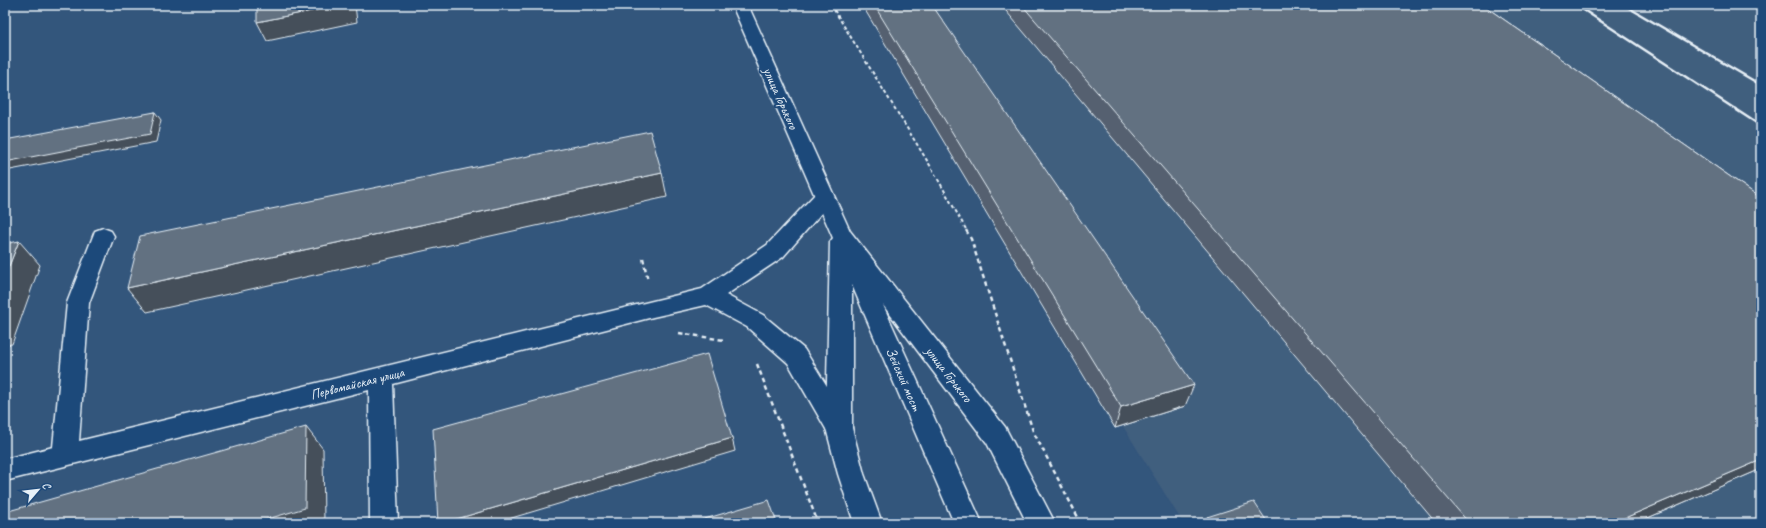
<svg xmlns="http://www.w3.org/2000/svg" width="1766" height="528" font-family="Caveat,sans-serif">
	<rect width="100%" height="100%" fill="#33567c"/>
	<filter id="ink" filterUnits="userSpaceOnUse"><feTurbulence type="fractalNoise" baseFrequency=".025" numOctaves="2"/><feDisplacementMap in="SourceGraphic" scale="8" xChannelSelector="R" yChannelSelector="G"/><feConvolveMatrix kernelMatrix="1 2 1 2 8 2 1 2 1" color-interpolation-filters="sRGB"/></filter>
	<g filter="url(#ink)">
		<path fill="#415e7e" d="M862,5H1748L1761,12V523H1183Z"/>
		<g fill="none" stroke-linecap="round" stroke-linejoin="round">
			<defs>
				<path id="minor" d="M824,190L831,192L834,197L831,202L783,257L726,295L763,315L804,349L848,420L852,428L848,436L839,439L830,436L788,363L747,327L706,305L653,317L393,384L398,523H370L369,390L5,481V459L53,447L67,303L95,231L103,228L111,231L114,236L89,303L79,441L702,289L767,245L817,192Z"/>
				<path id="major" d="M732,5H748L850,231L1005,427L1055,523H1027L987,443L883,305L982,523H954L852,285V428L864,474L882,523H854L838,474L826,428L830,242L833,238Z"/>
			</defs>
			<use href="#minor" stroke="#e8f1f8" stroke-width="3"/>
			<use href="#major" stroke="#e8f1f8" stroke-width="3"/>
			<path stroke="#e8f1f8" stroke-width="2" stroke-dasharray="3.5 2.5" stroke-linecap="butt" d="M831,5L931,167L967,231"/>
			<path stroke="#e8f1f8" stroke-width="2.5" stroke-dasharray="4.5 3.5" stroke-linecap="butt" d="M966,230L971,239L1033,431L1081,523
				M643,258L648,281
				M679,333L724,340
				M757,364L818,523"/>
			<use href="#minor" fill="#1f4a7a" fill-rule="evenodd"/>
			<use href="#major" fill="#1f4a7a" fill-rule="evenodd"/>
			<path stroke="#e8f1f8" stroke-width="2.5" d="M1576,5L1761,126
				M1624,5L1761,85"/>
		</g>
		<path fill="#54616f" stroke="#e8f1f8" d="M862,5H932L1185,406L1115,428Z
			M1001,5H1483L1761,198V469L1636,523H1436Z
			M1207,517L1268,523H1204Z"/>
		<path fill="#454f5a" stroke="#e8f1f8" d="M341,5H355L357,22L267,41L257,22Z
			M155,112L161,120L156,142L5,171V162Z
			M662,173L667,197L147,312L127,288Z
			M19,241L40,265L12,344L5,345V276Z
			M1194,385L1185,406L1115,428L1121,407Z
			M306,427L323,449L324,523H254Z
			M732,438L735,451L495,523H443Z
			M1761,460V469L1636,523H1613Z"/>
		<path fill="#627181" stroke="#e8f1f8" d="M257,5H341L257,22Z
			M874,5H932L1194,385L1121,407Z
			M1022,5H1483L1761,198V460L1613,523H1469Z
			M155,112L150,134L5,162V140Z
			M650,131L662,173L127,288L140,236Z
			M19,241L5,276V244Z
			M707,354L732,438L443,523H438L433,429Z
			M306,427L305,508L254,523H5V512Z
			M769,500L777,523H691Z
			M1254,502L1268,523H1211L1207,517Z"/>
	</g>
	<g text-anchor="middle" stroke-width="4" stroke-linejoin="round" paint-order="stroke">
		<g font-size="14" fill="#e8f1f8" stroke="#1f4a7a">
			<text transform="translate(781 98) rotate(66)" y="5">улица Горького</text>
			<text transform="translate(949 374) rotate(52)" y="5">улица Горького</text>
			<text transform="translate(904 379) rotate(66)" y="5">Зейский мост</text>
			<text transform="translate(357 383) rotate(-14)" y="5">Первомайская улица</text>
		</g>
	</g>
	<rect width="1766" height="528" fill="none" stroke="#1f4a7a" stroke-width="20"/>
	<rect x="10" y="10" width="1746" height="508" fill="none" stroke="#e8f1f8" stroke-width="1.5" filter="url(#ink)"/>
	<g transform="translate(38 490) rotate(62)" stroke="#1f4a7a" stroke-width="3" paint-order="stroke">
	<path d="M0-3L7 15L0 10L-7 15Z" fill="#e8f1f8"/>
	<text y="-6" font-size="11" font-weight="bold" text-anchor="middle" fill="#e8f1f8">С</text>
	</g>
</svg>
